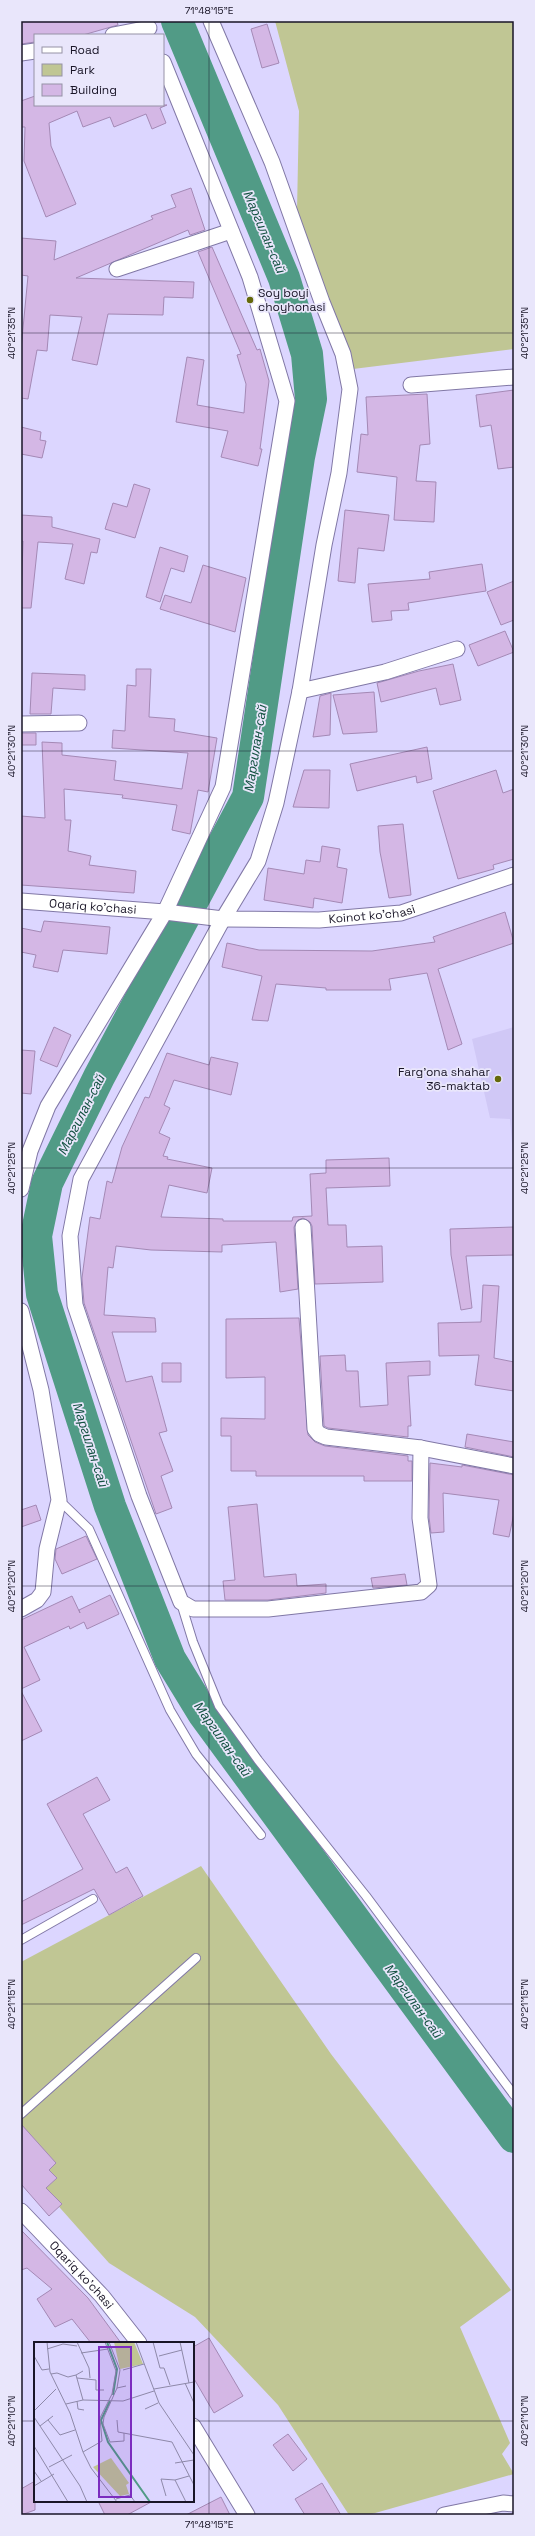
<svg xmlns="http://www.w3.org/2000/svg" width="535" height="2536" font-family="'Space Grotesk',sans-serif">
	<rect width="100%" height="100%" fill="#dcd6ff"/>
	<path fill="#d0c8f6" d="M514,1027V1167L510,1119L490,1118L472,1039Z"/>
	<path fill="#c0c694" d="M275,21H514V349L353,369L297,211L299,111Z
		M201,1866L331,2054L511,2290L460,2327L510,2443L502,2454L514,2474L368,2515H349L278,2405L195,2317L109,2263L21,2164V1962Z"/>
	<g fill="none" stroke-linecap="round" stroke-linejoin="round">
		<path stroke="#519b86" stroke-width="32" d="M177,21L284,278L307,354L311,399L299,457L248,797L99,1077L47,1183L36,1236L42,1294L110,1506L170,1659L203,1713L514,2137"/>
	</g>
	<path fill="#d4b7e5" stroke="#a489b5" d="M21,21H117L118,25L83,35H35V42L21,44Z
		M267,24L279,63L262,68L251,29Z
		M35,96V105H167L160,108L166,123L152,129L146,114L114,127L110,117L83,127L77,111L49,123L51,146L76,204L46,217L24,161L25,127H21V101Z
		M191,188L205,230L190,235L188,230L76,278L194,282L193,298L164,297L163,315L108,314L97,365L72,360L82,317L50,315L47,351L37,350L28,399L21,398V349L28,276L21,275V238L56,241L54,260L153,219L151,216L176,207L171,195Z
		M212,247L257,350L260,349L269,381L260,449H262L258,466L221,457L228,431L176,422L187,357L204,360L197,405L244,413L246,384L237,355L241,354L198,252Z
		M514,390V467L498,469L491,425L480,427L476,395Z
		M427,394L430,444L420,445L416,481L436,482L434,522L394,520L397,477L357,472L361,434L368,435L366,397Z
		M21,427L41,432L40,440L46,441L42,458L21,454Z
		M134,484L150,489L135,538L105,529L113,503L127,507Z
		M345,510L389,515L384,551L358,548L355,583L338,581Z
		M21,515L52,517V527L100,539L97,553L91,552L84,584L65,579L73,544L38,542L31,608H21L23,541H21Z
		M160,547L188,556L184,572L171,568L160,602L146,597Z
		M482,564L486,591L408,603L409,610L391,611L392,620L372,622L368,584L430,579L429,572Z
		M203,565L246,578L235,632L160,609L165,595L191,603Z
		M514,581V620L501,625L487,592Z
		M505,631L514,652L478,666L469,645Z
		M453,664L461,700L440,705L436,688L381,702L377,683L419,671Z
		M136,669H151L149,717L175,719L174,731L217,738L208,792L198,790L190,834L172,830L177,805L122,798L123,795L64,789L65,820H71L68,851L91,856L89,865L136,871L134,893L21,885V816L45,818L42,742L62,743V755L116,761L114,780L182,789L188,753L112,748L113,730L125,731L127,685L136,686Z
		M32,673L85,675V690L53,688L51,714H30Z
		M374,692L377,732L343,734L333,695Z
		M331,693L330,735L313,737L320,696Z
		M21,733H36V745H21Z
		M427,747L432,779L417,783L416,776L357,791L350,764Z
		M304,770H330L329,808L293,807Z
		M496,770L503,793L514,789V859L493,865L494,869L458,879L433,791Z
		M403,824L411,895L389,898L380,852L378,826Z
		M322,846L340,849L337,867L347,869L342,903L314,898L313,908L264,900L268,868L304,874L306,860L320,862Z
		M505,912L514,943L438,969L462,1044L448,1050L427,973L389,979L391,990H326V988L276,984L268,1021L252,1020L262,976L222,967L227,943L259,950L372,951L435,942L433,937Z
		M44,921L110,927L107,954L63,950L58,972L33,967L36,955L21,952V928L41,932Z
		M54,1027L71,1035L57,1067L40,1060Z
		M21,1050L35,1051L31,1094L21,1093Z
		M167,1053L209,1065L211,1057L238,1063L231,1095L174,1080L164,1105L170,1108L159,1133L170,1138L163,1156L168,1157L167,1159L212,1168L207,1193L169,1185L161,1217L223,1219V1221H292L293,1217L312,1216L310,1174L326,1173V1160L389,1158L390,1186L326,1188L328,1225H346L347,1247L382,1246L383,1282L315,1284L312,1226L310,1222L303,1218L298,1220L294,1227L298,1289L280,1292L276,1242L222,1245V1252L151,1250L116,1246L113,1268L108,1267L104,1315L155,1318L156,1332H112L126,1382L152,1376L167,1431L159,1433L173,1471L161,1476L172,1508L156,1514L84,1303L82,1278L90,1217L100,1219L107,1181L112,1183L122,1147L145,1097L149,1098Z
		M514,1227V1255L466,1256L472,1308L461,1310L451,1255L450,1229Z
		M483,1285L499,1286L494,1358L514,1362V1391L475,1385L479,1355L439,1356L438,1323L481,1322Z
		M299,1318L308,1435L315,1442L325,1446L408,1456V1461H412V1481H364V1476H256V1471H231V1436H221V1418L265,1419V1377L226,1378V1319Z
		M345,1355L346,1371H358L360,1407L388,1405L386,1363L430,1361V1375L408,1376L411,1426H408V1437L328,1428L324,1426L320,1356Z
		M162,1363H181V1382H162Z
		M467,1434L514,1442V1457L465,1447Z
		M430,1463L462,1467V1465L514,1475V1513L509,1537L493,1534L499,1500L443,1493L444,1532L431,1533L429,1517Z
		M257,1504L264,1577L296,1574L297,1586L326,1584V1593L268,1600H225L223,1581L235,1580L228,1507Z
		M36,1505L41,1520L21,1527V1510Z
		M86,1536L97,1559L62,1574L55,1559L56,1549Z
		M405,1574L407,1585L373,1588L371,1578Z
		M110,1595L119,1614L87,1629L84,1622L70,1629L69,1626L24,1647L40,1680L21,1689V1620L72,1596L80,1613L79,1610Z
		M21,1691L42,1731L21,1741Z
		M97,1777L110,1800L83,1814L116,1873L127,1867L143,1896L109,1915L94,1889L21,1925V1902L83,1869L47,1804Z
		M21,2124L56,2163L49,2170L57,2178L46,2188L62,2204L49,2216L21,2184Z
		M21,2230L88,2298L121,2343H91L72,2319L55,2327L37,2299L52,2289L27,2268L21,2270Z
		M209,2338L243,2396L214,2413L193,2377V2347Z
		M288,2434L307,2459L293,2471L273,2445Z
		M35,2481V2510L21,2515V2489Z
		M322,2483L341,2515H305L295,2499Z
		M221,2497L230,2515H186Z
		M98,2501H153L127,2515H105Z"/>
	<g fill="none" stroke-linecap="round" stroke-linejoin="round">
		<defs>
			<path id="lane" d="M59,1500L89,1529L170,1710L196,1754L261,1835
				M181,1603L193,1642L219,1706L258,1760L366,1896L514,2095
				M21,1940L93,1899
				M21,2114L196,1958"/>
			<g id="street">
				<path d="M211,21L272,162L322,302L343,354L350,389L339,473L324,545L300,691L385,672L457,649"/>
				<path d="M113,35L149,28"/>
				<path d="M21,53L35,51"/>
				<path d="M117,269L231,231"/>
				<path d="M411,385L514,377"/>
				<path d="M300,691L276,803L258,861L223,919L81,1179L70,1236L75,1305L139,1496L181,1602L193,1609H268L421,1592L429,1585L420,1518L421,1448"/>
				<path d="M21,724L79,723"/>
				<path id="s1" d="M21,901L165,912L223,919L319,920L401,913L514,875"/>
				<path d="M21,1189L30,1151L48,1106L165,912L223,787L287,401L250,277L163,62"/>
				<path d="M303,1227L315,1429L319,1434L326,1437L421,1448L514,1466"/>
				<path d="M21,1311L41,1390L59,1500L47,1549L43,1592L37,1600L21,1609"/>
				<path id="s2" d="M21,2211L102,2296L139,2343"/>
				<path d="M193,2426L247,2515"/>
				<path d="M444,2515L503,2503L514,2504"/>
			</g>
		</defs>
		<use href="#lane" stroke="#8178a6" stroke-width="10"/>
		<use href="#street" stroke="#8178a6" stroke-width="17"/>
		<use href="#lane" stroke="#fff" stroke-width="8"/>
		<use href="#street" stroke="#fff" stroke-width="15"/>
	</g>
	<path fill="none" stroke="#191527" stroke-width="1" stroke-opacity="0.45" d="M209,21V2515M21,333H514M21,751H514M21,1168H514M21,1586H514M21,2004H514M21,2421H35M193,2421H514"/>
	<g fill="#65690a" stroke="#e9e6fb" stroke-width="1.5">
		<circle cx="250" cy="300" r="4"/>
		<circle cx="498" cy="1079" r="4"/>
	</g>
	<g text-anchor="middle" stroke-width="3.5" stroke-linejoin="round" paint-order="stroke">
		<g font-size="12" fill="#191527" stroke="#e9e6fb" text-anchor="start">
			<text x="258" y="297">Soy boyi<tspan x="258" dy="14">choyhonasi</tspan></text>
			<text x="490" y="1076" text-anchor="end">Farg'ona shahar<tspan x="490" dy="14">36-maktab</tspan></text>
		</g>
		<g font-size="12" fill="#191527" stroke="#e9e6fb">
			<text dy="4" stroke="none"><textPath href="#s1" startOffset="72">Oqariq ko'chasi</textPath></text>
			<text dy="4" stroke="none"><textPath href="#s1" startOffset="352">Koinot ko'chasi</textPath></text>
			<text dy="4" stroke="none"><textPath href="#s2" startOffset="88">Oqariq ko'chasi</textPath></text>
		</g>
		<g font-size="13" font-style="italic" fill="#145242" stroke="#e9e6fb">
			<text transform="translate(265 232) rotate(67)" y="5">Маргилан-сай</text>
			<text transform="translate(255 748) rotate(-81)" y="5">Маргилан-сай</text>
			<text transform="translate(81 1114) rotate(-63)" y="5">Маргилан-сай</text>
			<text transform="translate(91 1445) rotate(72)" y="5">Маргилан-сай</text>
			<text transform="translate(223 1739) rotate(55)" y="5">Маргилан-сай</text>
			<text transform="translate(414 2001) rotate(54)" y="5">Маргилан-сай</text>
		</g>
	</g>
	<g transform="translate(34 2342)">
		<rect width="160" height="160" fill="#dcd6ff"/>
		<path d="M80,0H100L109,22L86,27ZM77,116L95,141L92,143L95,152L86,154L59,125Z" fill="#c0c694"/>
		<path fill="none" stroke="#519b86" stroke-width="2" d="M73,0L83,27L79,53M76,59L67,78L74,100L116,160"/>
		<path fill="none" stroke="#8e89a9" stroke-width="1" d="M13,0L16,30L36,71L49,110L57,126L83,160M43,0L55,26L56,36M75,0L86,28L83,46L92,44M102,0L125,61L160,113M119,0L126,26H130L136,43M146,0L155,41M13,7L29,2L43,4M47,11L74,7M0,14L8,28L15,27M125,14L148,8M89,28L110,22M49,29L42,33L49,58M17,32L23,31L34,35L42,33M43,36L62,38V48H70M151,41L160,61M83,46L70,75L69,82L76,100L90,99V91M120,47L160,40M43,59L44,67L50,68M32,62L49,58L89,59L120,49M111,67L124,61M0,69L22,47M0,75L46,144L53,160M14,78L26,93L41,88M83,78L84,90L138,100L160,143M6,84L19,74M0,104L34,160M49,110L68,99L66,76L78,52L82,29L71,0M141,121L160,118M15,125L38,113M0,129L7,139M141,138L152,160M0,144L20,132M132,154L127,137L141,138L155,134M82,157L96,153L101,160"/>
		<path fill="#7b2cbf" fill-opacity="0.15" stroke="#7b2cbf" stroke-width="2" d="M65,5H97V155H65Z"/>
		<rect width="160" height="160" fill="none" stroke="#191527" stroke-width="2"/>
	</g>
	<rect width="535" height="2536" fill="none" stroke="#e9e6fb" stroke-width="44"/>
	<rect x="34" y="34" width="130" height="72" fill="#e9e6fb" stroke="#9692a6"/>
	<rect x="42" y="47" width="20" height="6" fill="#ffffff" stroke="#9692a6"/>
	<text x="70" y="54" font-size="12" fill="#191527">Road</text>
	<rect x="42" y="64" width="20" height="12" fill="#c0c694" stroke="#9692a6"/>
	<text x="70" y="74" font-size="12" fill="#191527">Park</text>
	<rect x="42" y="84" width="20" height="12" fill="#d4b7e5" stroke="#9692a6"/>
	<text x="70" y="94" font-size="12" fill="#191527">Building</text>
	<rect x="22" y="22" width="491" height="2492" fill="none" stroke="#191527" stroke-width="1.5"/>
	<g font-size="10" text-anchor="middle" fill="#191527">
		<text x="209" y="14">71°48'15"E</text>
		<text transform="translate(11 333) rotate(-90)" y="4">40°21'35"N</text>
		<text transform="translate(524 333) rotate(-90)" y="4">40°21'35"N</text>
		<text transform="translate(11 751) rotate(-90)" y="4">40°21'30"N</text>
		<text transform="translate(524 751) rotate(-90)" y="4">40°21'30"N</text>
		<text transform="translate(11 1168) rotate(-90)" y="4">40°21'25"N</text>
		<text transform="translate(524 1168) rotate(-90)" y="4">40°21'25"N</text>
		<text transform="translate(11 1586) rotate(-90)" y="4">40°21'20"N</text>
		<text transform="translate(524 1586) rotate(-90)" y="4">40°21'20"N</text>
		<text transform="translate(11 2004) rotate(-90)" y="4">40°21'15"N</text>
		<text transform="translate(524 2004) rotate(-90)" y="4">40°21'15"N</text>
		<text transform="translate(11 2421) rotate(-90)" y="4">40°21'10"N</text>
		<text transform="translate(524 2421) rotate(-90)" y="4">40°21'10"N</text>
		<text x="209" y="2528">71°48'15"E</text>
	</g>
</svg>
